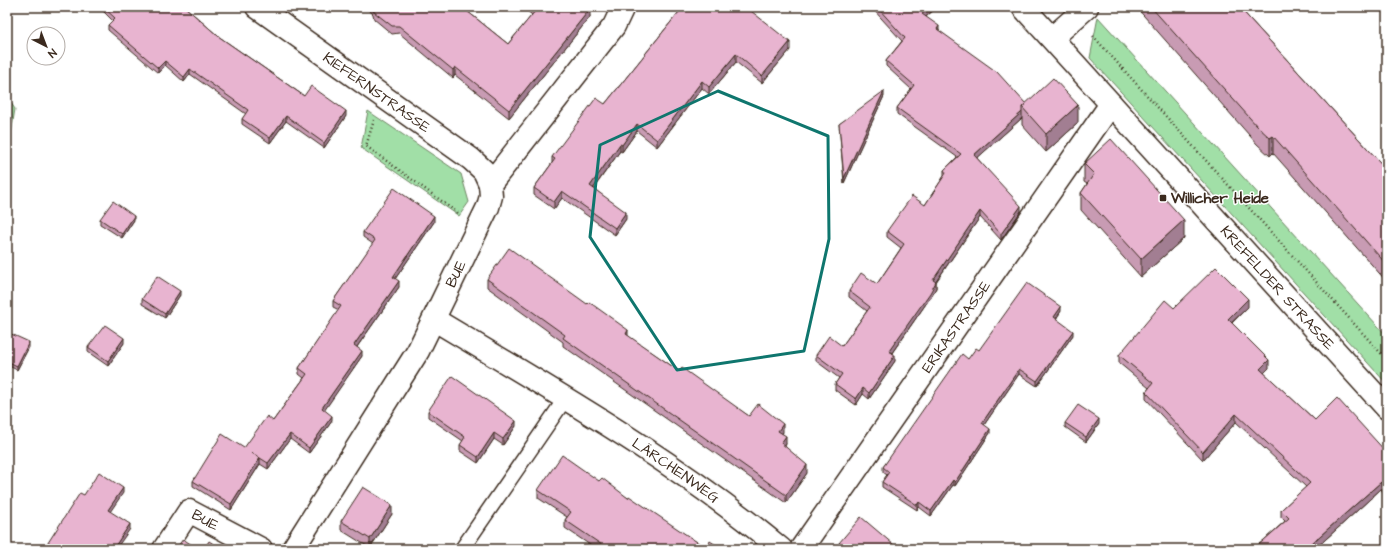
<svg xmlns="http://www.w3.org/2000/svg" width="1394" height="556" font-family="'Architects Daughter',sans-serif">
	<rect width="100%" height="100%" fill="#fff"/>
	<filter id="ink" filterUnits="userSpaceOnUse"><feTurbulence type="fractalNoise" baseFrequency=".025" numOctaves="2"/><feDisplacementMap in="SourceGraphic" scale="8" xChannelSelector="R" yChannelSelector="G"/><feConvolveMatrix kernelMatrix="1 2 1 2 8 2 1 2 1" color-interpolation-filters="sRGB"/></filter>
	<g filter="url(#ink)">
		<path fill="#a1dfa7" stroke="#6e8462" d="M1098,17L1387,336V384L1090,58Z
			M7,97L15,109L7,159Z
			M368,111L461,174L469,202L459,216L361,148Z"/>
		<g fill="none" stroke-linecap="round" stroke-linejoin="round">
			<defs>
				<path id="service" d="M462,549L565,399"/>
				<g id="minor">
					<path id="s1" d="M257,7L471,159L484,171L490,184"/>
					<path d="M1052,38L1087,7"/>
					<path id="s2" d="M435,320C553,391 675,460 781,549"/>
					<path id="s3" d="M164,549L189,511L261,549"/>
					<path id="s4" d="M293,549L418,351L488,207L491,196L490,184L614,26L623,7"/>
					<path id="s5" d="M801,549L1111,104"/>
				</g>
				<g id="secondary">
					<path id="s6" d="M1023,7L1387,408"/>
				</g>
			</defs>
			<use href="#service" stroke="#3b2a1e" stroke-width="17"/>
			<use href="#minor" stroke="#3b2a1e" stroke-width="25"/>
			<use href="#secondary" stroke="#3b2a1e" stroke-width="25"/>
			<path stroke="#3b2a1e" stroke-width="2.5" stroke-dasharray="1 3" stroke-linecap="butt" d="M1093,36L1387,360
				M374,120L366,146L458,213"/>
			<use href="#service" stroke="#fff" stroke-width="14"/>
			<use href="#minor" stroke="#fff" stroke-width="22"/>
			<use href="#secondary" stroke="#fff" stroke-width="22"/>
		</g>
		<path fill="#c89bb3" stroke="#3b2a1e" d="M103,7H185L218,36L304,96L346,116L324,148L286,121L270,143L242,124V119L246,114L190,74L184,82L165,65L158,73L108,30V25L113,21L103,11Z
			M365,7H462L508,44L532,15L525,9V7H588L590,17L509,118L455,75L453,78L399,33L392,34L374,19L373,14Z
			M683,7H747H746L790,50L762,83L736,62L709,94L702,88L657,147L637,131L622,152L620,151L594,188L626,219L615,235L562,198L554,209L534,195V188L552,163V157L605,104Z
			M871,7H937L926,17L939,31L1026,104L1078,123L1046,152L1022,125V118L977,158L1021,211L1001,240L980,217L936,282V288L930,298L892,353L895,361L869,399L863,394L856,405L835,390V384L839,378L816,361V355L842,346L867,311L849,297V291L877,284L901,248L887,237V231L925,205L944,176V170L957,157L897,114V108L911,89L886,66V61L902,41Z
			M1136,7H1239L1387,170V282L1273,153L1270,156L1257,144Z
			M884,96L844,183L839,124Z
			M1084,164L1184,238L1141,277L1081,210V193L1087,184L1084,182Z
			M100,219L134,220L122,238L100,224Z
			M434,222L395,279L399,287L357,347L362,356L324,410L332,421L309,453L290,439L268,469L260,464L231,510L193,486V481L244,448L273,421L304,378L299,374V368L339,310L333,307V301L373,244L363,237V232Z
			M487,279L628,336L679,371L749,416L783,432L782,434L786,444L785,446L807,473L786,503L563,346V342L487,287Z
			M180,295L165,318L142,304V299Z
			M1248,307L1232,323L1269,368L1264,373L1315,420L1387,453V493L1385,495L1381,489L1316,548L1317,549H1255V548L1285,521L1281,517V510L1306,487L1236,422L1203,460L1146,399V392L1149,388L1119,363V355Z
			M1061,311L1056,319L1073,335L1037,386L1019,374L984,425L990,433L955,486L953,485L931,516L919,507L917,510L882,487V482L887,475L883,472V467L968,359L979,350Z
			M7,332L29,347L17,370L7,365Z
			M124,343L108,366L88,352V347Z
			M428,411L516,426L503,445L494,439L478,463L460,451V445L463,441L428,417Z
			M1065,423L1099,424L1086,442L1065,427Z
			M599,481L628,498L706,548L722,549H596L565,528V520L567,517L538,498V490Z
			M392,514L370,548L341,530V521Z
			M839,543L894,549H839Z"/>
		<path fill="#a27e92" stroke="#3b2a1e" d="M930,7H937L922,20V14Z
			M590,9V17L509,118V110Z
			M939,26V31L937,29Z
			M790,42V50L762,83V76Z
			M736,54V62L709,94V87Z
			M165,61V65L158,73V68Z
			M455,67V75L453,78V70Z
			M190,69V74L184,82V77Z
			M702,81V88L657,147V140Z
			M884,91V96L844,183V178Z
			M1078,105V123L1046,152V134Z
			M346,111V116L324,148V143Z
			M1022,112V118L974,161V155Z
			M286,116V121L270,143V138Z
			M637,124V131L622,152V145Z
			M1273,136V153L1270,156V138Z
			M620,144V151L590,193V186Z
			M562,191V198L554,209V202Z
			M1021,206V211L1001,240V234Z
			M980,211V217L933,286V280Z
			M626,212V219L615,235V228Z
			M134,216V220L122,238V234Z
			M434,216V222L393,282V277Z
			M1184,220V238L1141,277V259Z
			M399,281V287L354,351V345Z
			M936,282V288L930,298L889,357V351Z
			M180,291V295L165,318V314Z
			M1248,299V307L1228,326V319Z
			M1061,307V311L1054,322V317Z
			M628,330V338L626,334Z
			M1073,331V335L1037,386V381Z
			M124,338V343L108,366V361Z
			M29,342V347L17,370V366Z
			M362,351V356L322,414V408Z
			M895,355V361L869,399V393Z
			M1269,360V368L1260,377V369Z
			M1019,369V374L982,428V423Z
			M863,388V394L856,405V399Z
			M1236,414V422L1203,460V452Z
			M332,416V421L309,453V448Z
			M1099,419V424L1086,442V437Z
			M516,421V426L503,445V439Z
			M783,424V432L778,439V431Z
			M990,429V433L955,486V482Z
			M494,433V439L478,463V457Z
			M290,434V439L268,469V463Z
			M786,436V444L781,451V443Z
			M260,458V464L231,510V504Z
			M807,465V473L786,503V495Z
			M953,480V485L931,516V511Z
			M1381,482V489L1315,549L1312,543Z
			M1387,485V493L1385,495V487Z
			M123,488V493L108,515V510Z
			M919,502V507L917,510V505Z
			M392,505V514L370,548V539Z
			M130,524V529L116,549H113Z
			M894,545V549H891Z"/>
		<path fill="#e8b4d0" stroke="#3b2a1e" d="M103,7H185L218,36L304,96L311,86L346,111L324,143L286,116L270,138L242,119L248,110L190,69L184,77L165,61L158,68L108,25L115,18Z
			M373,7H462L508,44L536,10L533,7H588L590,9L509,110L455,67L453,70L399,26H392L374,12Z
			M683,7H746L790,42L762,76L736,54L709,87L702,81L657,140L637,124L622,145L620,144L590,186L626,212L615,228L562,191L554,202L534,188L555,159L552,157L596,98L605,104Z
			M877,7H930L922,14L939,26L937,29L997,72L1026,104L1022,107V112L974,155L1021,206L1001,234L980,211L933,280L936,282L930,293L889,351L895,355L869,393L863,388L856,399L835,384L842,374L816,355L829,336L842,346L870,307L849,291L861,273L877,284L904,244L887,231L912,196L925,205L946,173L944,170L961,154L897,108L914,85L886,61L905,38Z
			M1151,7H1239L1387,170V189L1385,191L1387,193V265L1273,136L1270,138L1257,126Z
			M1053,78L1078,105L1046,134L1022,107Z
			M884,91L844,178L839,124Z
			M1111,139L1184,220L1141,259L1081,193L1094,174L1084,164Z
			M394,188L434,216L393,277L399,281L354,345L362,351L322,408L332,416L309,448L290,434L268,463L252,453L260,458L231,504L193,481L222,434L244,448L267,416L273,421L307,374L299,368L341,306L333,301L375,240L363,232Z
			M113,201L134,216L122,234L100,219Z
			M509,248L587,304L589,302L628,330L626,334L679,371L682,368L749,416L758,404L783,424L778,431L786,436L781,443L807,465L786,495L563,338L565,335L487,279Z
			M1216,267L1248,299L1228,319L1269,360L1260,369L1315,420L1337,398L1387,453V485L1385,487L1381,482L1312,543L1317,549H1256L1255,548L1289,518L1281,510L1310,483L1236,414L1203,452L1146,392L1153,383L1119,355L1165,300L1174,308Z
			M157,276L180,291L165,314L142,299Z
			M1027,283L1061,307L1054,317L1073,331L1037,381L1019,369L982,423L990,429L955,482L953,480L931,511L919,502L917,505L882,482L889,472L883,467L962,354L968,359L976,348L979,350Z
			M105,325L124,338L108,361L88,347Z
			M7,332L29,342L17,366L7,361Z
			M452,376L516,421L503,439L494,433L478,457L460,445L465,437L428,411Z
			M1078,405L1099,419L1086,437L1065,423Z
			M562,455L599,481L602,478L628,498L629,496L706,548L710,541L722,549H608L565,520L571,512L538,490Z
			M99,472L123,488L108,510L130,524L113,549H44L80,493L84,495Z
			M363,487L392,505L370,539L341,521Z
			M861,517L894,545L891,549H846L839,543Z
			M183,539L198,549H176Z
			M209,541L221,549H204Z"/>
	</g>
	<path fill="none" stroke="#0f766e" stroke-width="3" stroke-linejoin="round" d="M718,91L828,136L829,239L804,351L677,370L590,237L600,145Z"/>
	<rect fill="#3b2a1e" stroke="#fff" stroke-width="1.5" x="1159" y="194" width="8" height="8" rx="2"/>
	<g text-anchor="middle" stroke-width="3" stroke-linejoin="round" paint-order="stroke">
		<g font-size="15" fill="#3b2a1e" stroke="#fff">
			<text dy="5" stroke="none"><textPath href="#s1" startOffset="147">KIEFERNSTRASSE</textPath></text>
			<text dy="5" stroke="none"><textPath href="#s4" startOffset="320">BUE</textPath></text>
			<text dy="5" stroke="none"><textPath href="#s6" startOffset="379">KREFELDER STRASSE</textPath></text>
			<text dy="5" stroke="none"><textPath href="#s5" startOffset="271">ERIKASTRASSE</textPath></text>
			<text dy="5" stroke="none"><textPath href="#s2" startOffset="284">LÄRCHENWEG</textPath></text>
			<text dy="5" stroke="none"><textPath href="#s3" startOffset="64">BUE</textPath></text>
		</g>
		<g font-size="15" font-weight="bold" fill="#3b2a1e" stroke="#fff" text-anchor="start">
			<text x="1171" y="203">Willicher Heide</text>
		</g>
	</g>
	<rect width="1394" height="556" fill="none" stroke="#fff" stroke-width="24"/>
	<rect x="12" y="12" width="1370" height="532" fill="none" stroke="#3b2a1e" stroke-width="1.5" filter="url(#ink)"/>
	<g transform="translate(46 46) rotate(138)"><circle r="19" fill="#ffffff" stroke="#b1aaa5"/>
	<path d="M0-3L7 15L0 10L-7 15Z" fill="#3b2a1e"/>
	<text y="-6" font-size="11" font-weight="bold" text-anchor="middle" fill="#3b2a1e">N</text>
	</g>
</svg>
